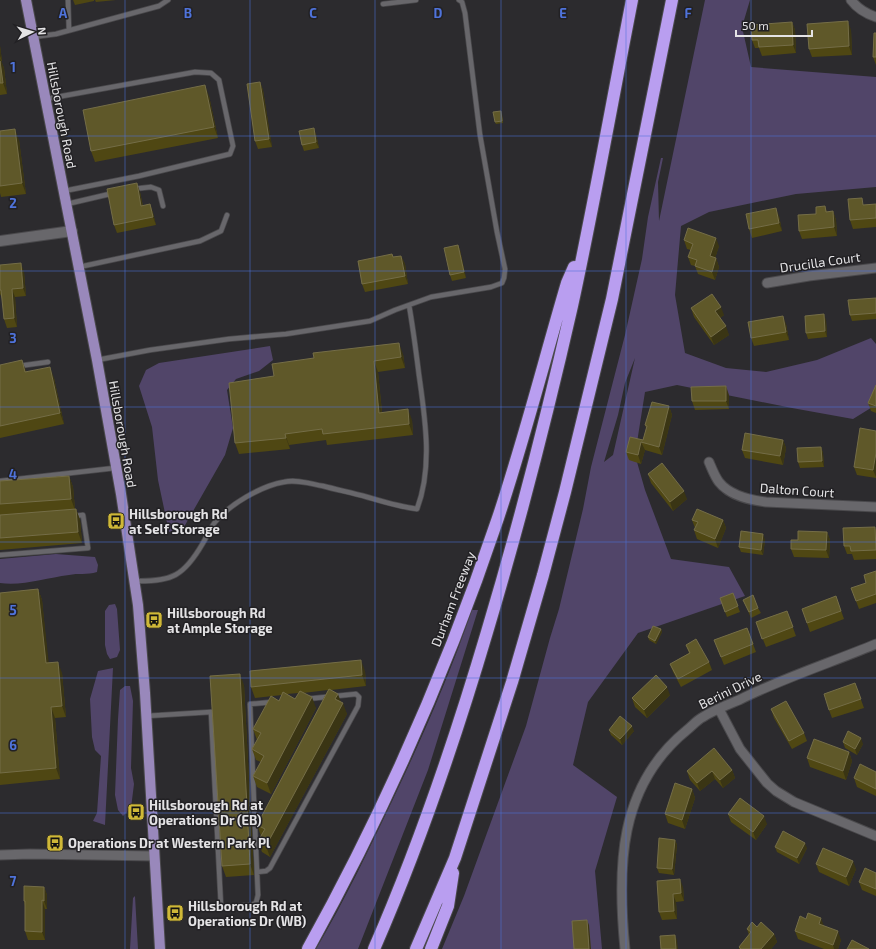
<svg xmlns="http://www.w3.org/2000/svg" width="876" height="949" font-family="'Exo 2',sans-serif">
	<rect width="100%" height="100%" fill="#2c2b2e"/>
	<path fill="#514569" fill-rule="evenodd" d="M705,0H750L742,27L751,67L876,77V187L796,194L709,212L681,226L675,295L685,353L726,368L766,372L817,360L871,338L876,344V396L874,406L853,419L792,408L677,385L645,392L635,455L645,490L671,559L729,567L745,596L638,633L588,702L573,765L617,797L595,871L602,949H442L464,896L526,726L550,638L559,609L583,509L591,467L625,335L642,259L648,217L661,158H663L658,182L659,221ZM635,358L613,455L604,462L618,415L625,383Z
		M270,346L273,360L259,371L236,379L227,390L233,428L225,455L184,527L169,532L158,480L152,427L139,386L146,370L159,363Z
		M56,554L95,557L98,565L97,572C87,575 78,573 69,575C46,578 23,586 0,583V559Z
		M115,604L117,609L120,650L117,657L110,659L107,654L105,645V611L109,605Z
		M472,610H478L428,770L358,949H316C345,900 369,849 394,797C423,736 450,674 472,610Z
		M113,668L105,825L93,821L97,813L101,756L95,750L92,737L90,699L98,671Z
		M125,686H130L133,701L131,768L134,784L131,808L123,816L118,810L115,795L118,719L120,690Z
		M135,896L138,949H130L133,898Z"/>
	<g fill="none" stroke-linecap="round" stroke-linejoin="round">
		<defs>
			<path id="service" d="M68,0L69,30
				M383,4L416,0
				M33,37L56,34L159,6L168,0
				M46,99L195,72L211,73L219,80L233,146L230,154L139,176L64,191
				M133,189L151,187L159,190L163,206
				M67,204L114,193
				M79,267L200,241L221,231L227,215
				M97,360L150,350L229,339L286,334L370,321L395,310L431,297L491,287L502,283L504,278L505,269L497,232L480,135L465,13L462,2L459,0
				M19,366L48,362
				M0,481L115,468
				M0,555L88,548L83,515L74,516
				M134,581C172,582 184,576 203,543C207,536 210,529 215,522C230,504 261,486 284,482C297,479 311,484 323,486C338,490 353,493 367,497C384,502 400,507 417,509C433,467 425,418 419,375C416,351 413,328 409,305
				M146,716L211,712L221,907L252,905L256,903L258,895L255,828L260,820
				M255,828L250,704L273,702
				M257,872L266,871L270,868L358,706L359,697L356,694L306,699"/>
			<path id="minor" d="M851,0C857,8 867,14 876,17
				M767,283L809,276L876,268
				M709,462C712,469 715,477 719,482C730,496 750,500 766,502L876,507
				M719,709L740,749L767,783L776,791L794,802L876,836
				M0,855L30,854L154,856
				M625,949C617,868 618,786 687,730C692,726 697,720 703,717C714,710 727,705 739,700C783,678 830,663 876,644"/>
			<path id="tertiary" d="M0,241L72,231"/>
			<path id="primary" d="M26,0L97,360L121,494L138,605L145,693L160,949"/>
			<path id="motorway" d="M308,949C384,812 448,667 498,518C524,440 544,361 567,283L574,267
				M374,949C419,846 455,740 487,632C519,525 547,416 572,306C594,205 612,102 632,0
				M416,949L455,858L512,682L543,575L565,492L612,299L672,0
				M431,949L448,906L453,873"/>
		</defs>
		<use href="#service" stroke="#4a494c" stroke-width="6"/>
		<use href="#minor" stroke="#4a494c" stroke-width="11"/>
		<use href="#tertiary" stroke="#4a494c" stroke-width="12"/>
		<use href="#primary" stroke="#4a494c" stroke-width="12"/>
		<use href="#motorway" stroke="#4a494c" stroke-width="14"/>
		<use href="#service" stroke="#68676b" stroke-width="4.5"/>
		<use href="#minor" stroke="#68676b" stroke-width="9"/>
		<use href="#tertiary" stroke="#68676b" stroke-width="10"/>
		<use href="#primary" stroke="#98b" stroke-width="10"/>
		<use href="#motorway" stroke="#b99ef0" stroke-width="12"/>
	</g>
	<path fill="#4f4713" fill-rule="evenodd" d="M73,0H94V1L75,5Z
		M95,0H116L96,2Z
		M792,22L795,30L796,53L762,56L759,48H755L752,40Z
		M851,30L852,55L812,57L809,49Z
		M0,46L2,61H1L4,68L7,94L0,95Z
		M873,57H876V65Z
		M260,82L263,90L272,147L258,149L255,141Z
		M209,96L218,138L95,162L91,151Z
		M502,114L503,123L496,124L495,122Z
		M0,131L19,140L26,194L1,197L0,193Z
		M316,134L319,148L304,151L302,145Z
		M140,192L143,206L150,204L153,213L156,225L117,233L114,225Z
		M876,204V227L853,229L850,220L864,205Z
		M825,206L827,212L833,211L836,220L837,236L802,239L799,231L816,214Z
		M779,216L782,231L752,238L749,229Z
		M684,240L719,246L715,258H716L719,267L715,280L698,274L695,266L691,265L688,257L691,250L687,249Z
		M458,245L460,250L466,278L452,281L450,275Z
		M392,254L393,257L401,256L405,264L408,284L365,292L362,284Z
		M0,265L24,272L26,296L15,297L17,327L7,328L4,319L2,298L0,294Z
		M876,298V319L852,321L850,315Z
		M691,308L724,315L720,318L729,335L714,345L694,317Z
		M826,320L827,337L808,339L806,333Z
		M786,324L789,340L754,346L751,338Z
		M403,354L405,368L378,372L382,412L412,420L413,435L327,445L326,440L289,445L290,449L239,454L235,443L274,376Z
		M0,365L54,378L64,424L0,438Z
		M876,385V413L871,411L868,403Z
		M729,395V409L695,410L692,401Z
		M669,406L672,415L662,455L645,450L641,464L629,460L626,452L643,440L646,428L645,425Z
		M876,431V478L857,475L854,467Z
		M783,440L786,448L783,465L745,458L742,450Z
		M821,447L823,453L824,467L800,468L798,462Z
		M648,474L687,499L673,511L651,483Z
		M69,476L73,487L75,509H76L80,520L82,543L0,550V481Z
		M692,520H723L726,528L718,548L697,539L694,530L695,528Z
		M876,529V559L854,560L852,554H847L844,546Z
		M827,532L830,540L829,558L794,557L791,549L798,540Z
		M765,540L763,555L741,552L739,547Z
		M876,571V603L859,609L851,588L866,583Z
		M38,589L42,600L48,662L62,673L66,717L55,718L60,779L0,785V593Z
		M733,593L740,612L727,617L722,604Z
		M836,596L844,619L810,632L802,609Z
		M743,600L758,608L761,613L751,618Z
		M787,611L796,636L766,647L756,622Z
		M747,628L756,652L724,665L714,640Z
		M661,629L662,632L656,644L649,640L648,637Z
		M686,645L709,662L712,670L681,687L673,672L670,664L689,653Z
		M365,671L366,686L331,690L341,702L347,714L270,857L262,852L258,841L261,836L257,825L328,690L303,693L316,708L271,794L257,787L253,776L261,762L256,760L252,749L257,740L253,729L279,701L282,695L255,698L251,687ZM298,693L295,699L287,694Z
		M855,683L864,708L832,718L829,710Z
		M244,685L254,875L226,877L222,866Z
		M670,695L647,718L635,707L632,698Z
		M771,709L804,733L807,741L792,749L774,718Z
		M609,730L634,731L622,745L611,735Z
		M843,742L863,744L857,755L845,748Z
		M849,752L852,761L846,780L810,767L807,758Z
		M732,770L735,778L723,788L715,779L700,791L690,780L687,771Z
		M876,772V796L857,787L854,778Z
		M692,789L695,798L685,829L668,823L665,814Z
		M728,814L767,824L756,840L731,822Z
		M675,840L677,845L674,875L659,873L657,868Z
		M775,847L807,848L799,864L777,852Z
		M816,864L856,869L849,886L819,872Z
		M876,873V896L862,890L859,882Z
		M657,881L683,887L684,901L676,902L677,919L662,920L659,912Z
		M44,887L47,895V909H45V940H28L25,931V906L24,901Z
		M824,926L841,940L838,949H824L798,939L795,931Z
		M757,927L774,934L777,942L771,949H739V947L749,935L747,929Z"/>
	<path fill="#3a3514" d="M848,21L851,30L852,55L849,46Z
		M792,22L795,30L796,53L793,45Z
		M0,46L2,61L0,56Z
		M0,58L4,68L7,94L3,83Z
		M260,82L263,90L272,147L269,139Z
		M205,85L209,96L218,138L214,127Z
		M314,128L316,134L319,148L316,142Z
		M15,129L19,140L26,194L22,183Z
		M137,183L140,192L144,214L141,206Z
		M150,204L153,213L156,225L153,217Z
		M776,208L779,216L782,231L779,223Z
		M833,211L836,220L837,236L834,227Z
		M716,238L719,246L713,265L710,256Z
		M458,245L460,250L466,278L464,272Z
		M401,256L405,264L408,284L405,276Z
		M716,258L719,267L715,280L712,272Z
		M21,263L24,272L26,296L23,288Z
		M12,289L15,297L17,327L14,318Z
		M721,307L724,315L718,319L715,311Z
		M824,314L826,320L827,337L825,331Z
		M783,316L786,324L789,340L786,332Z
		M726,326L729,335L714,345L711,337Z
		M399,343L403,354L405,368L401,357Z
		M22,360L26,371L25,372Z
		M374,361L378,372L383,424L379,413Z
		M50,367L54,378L64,424L60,413Z
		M726,386L729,395V409L726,401Z
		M669,406L672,415L662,455L659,447Z
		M408,409L412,420L413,435L409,424Z
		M285,434L289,445L290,449L286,438Z
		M783,440L786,448L783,465L780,456Z
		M641,442L645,450L641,464L638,455Z
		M821,447L823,453L824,467L822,461Z
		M876,453V477L873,470Z
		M69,476L73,487L75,510L71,499Z
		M684,491L687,499L673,511L670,502Z
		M76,509L80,520L82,543L78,532Z
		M723,520L726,528L718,548L715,539Z
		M827,532L830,540L829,558L826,550Z
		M763,534L765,540L763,555L761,550Z
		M38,589L42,600L50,674L46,663Z
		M661,629L662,632L656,644L655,641Z
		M361,660L365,671L366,686L362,675Z
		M58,662L62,673L66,717L62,706Z
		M240,674L244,685L254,875L250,864Z
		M667,687L670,695L647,718L644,710Z
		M338,694L342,705L335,699Z
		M312,697L316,708L271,794L267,783Z
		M343,703L347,714L270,857L266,846Z
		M51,707L55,718L60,779L56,768Z
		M632,726L634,731L622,745L620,739Z
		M861,738L863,744L857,755L855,749Z
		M849,752L852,761L846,780L843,771Z
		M732,770L735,778L723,788L720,780Z
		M712,771L715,779L700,791L697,783Z
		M692,789L695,798L685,829L682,820Z
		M764,816L767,824L756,840L753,832Z
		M675,840L677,845L674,875L672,869Z
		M805,843L807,848L799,864L797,858Z
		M853,861L856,869L849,886L846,877Z
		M680,879L683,887L684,901L681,893Z
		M44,887L47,895V909L44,901Z
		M673,894L676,902L677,919L674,911Z
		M42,900L45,909V940L42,932Z
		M821,918L824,926L819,924Z
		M587,920L589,925L591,949H589Z
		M838,931L841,940L838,949H834L833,945Z
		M774,934L777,942L771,949H761Z
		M675,935L677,940L678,949H676Z"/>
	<path fill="#5f5829" stroke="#746d47" d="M848,21L849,46L809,49L807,24Z
		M792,22L793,45L759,47L758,40H752L751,25Z
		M874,33H876V57H873Z
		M0,61L3,83H0Z
		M260,82L269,139L255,141L247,84Z
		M205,85L214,127L91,151L83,110Z
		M501,111L502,121L495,122L493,112Z
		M314,128L316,142L302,145L299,131Z
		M15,129L22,183L0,186V131Z
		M137,183L141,206L150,204L153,217L114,225L107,189Z
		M862,198L863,205L876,204V218L850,220L848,199Z
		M825,206L826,212L833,211L834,227L799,231L798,215L816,214V207Z
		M776,208L779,223L749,229L746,214Z
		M688,228L716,238L710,256L716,258L712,272L695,266L697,260L688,257L693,244L684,240Z
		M458,245L464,272L450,275L444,248Z
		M392,254L393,257L401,256L405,276L362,284L358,261Z
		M21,263L23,288L12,289L14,318L4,319L1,290H0V265Z
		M712,294L721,307L715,311L726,326L711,337L691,308Z
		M876,298V313L850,315L848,300Z
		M824,314L825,331L806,333L805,316Z
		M783,316L786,332L751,338L748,322Z
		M399,343L401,357L374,361L379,413L408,409L409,424L323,434L322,429L285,434L286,438L235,443L229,383L274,376L272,364L314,358L313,353Z
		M22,360L25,372L50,367L60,413L0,426V365Z
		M876,385V406L868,403Z
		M726,386V401H692L691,387Z
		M652,402L669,406L659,447L641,442L638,455L626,452L630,437L643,440L647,426L645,425Z
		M860,428L876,431V453L873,470L854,467Z
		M745,433L783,440L780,456L742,450Z
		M821,447L822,461L798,462L797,448Z
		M662,463L684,491L670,502L648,474Z
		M69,476L71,499L0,504V481Z
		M76,509L78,532L0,538V515Z
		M697,509L723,520L715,539L694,530L698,522L692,520Z
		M875,527L876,550L851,551L850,546H844L843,528Z
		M741,531L763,534L761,550L739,547Z
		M798,531L827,532L826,550L791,549V540H798Z
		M876,571V594L856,601L851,588L866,583L864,575Z
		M38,589L46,663L58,662L62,706L51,707L56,768L0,773V593Z
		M733,593L738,606L725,612L720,598Z
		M753,595L758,608L749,612L743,600Z
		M836,596L841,611L807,623L802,609Z
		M787,611L793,627L762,639L756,622Z
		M653,626L661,629L655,641L648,637Z
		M747,628L753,644L721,657L714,640Z
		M696,639L709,662L678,679L670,664L690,653L686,645Z
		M361,660L362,675L251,687L250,671Z
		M240,674L250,864L222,866L210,676Z
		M656,675L667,687L644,710L632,698Z
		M855,683L861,699L829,710L824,694Z
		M329,689L338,694L335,699L343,703L266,846L258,841L265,829L257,825Z
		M300,691L312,697L267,783L253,776L264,756L252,749L261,733L253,729L271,696L279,701L283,692L295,699Z
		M786,701L804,733L789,741L771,709Z
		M620,716L632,726L620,739L609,730Z
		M848,731L861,738L855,749L843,742Z
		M814,739L849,752L843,771L807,758Z
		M714,748L732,770L720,780L712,771L697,783L687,771Z
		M860,764L876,772V789L854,778Z
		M675,783L692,789L682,820L665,814Z
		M740,798L764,816L753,832L728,814Z
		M783,831L805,843L797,858L775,847Z
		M659,838L675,840L672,869L657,868Z
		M823,848L853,861L846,877L816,864Z
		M865,868L876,873V889L859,882Z
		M680,879L681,893L673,894L674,911L659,912L657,881Z
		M24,886L44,887V901L42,900V932L25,931V901H24Z
		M808,913L821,918L819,924L838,931L833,945L795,931L800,916L806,919Z
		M587,920L589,949H574L572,921Z
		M752,922L757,927L761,922L774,934L761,949H741L739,947L751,932L747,929Z
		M675,935L676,949H661L660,936Z
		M852,940L869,949H847Z"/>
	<path fill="none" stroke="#4f73db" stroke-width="1" stroke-opacity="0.55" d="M125,0V949M250,0V949M375,0V949M501,0V949M626,0V949M751,0V949M0,136H876M0,271H876M0,407H876M0,542H876M0,678H876M0,813H876"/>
	<defs>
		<symbol id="bus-square" viewBox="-11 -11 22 22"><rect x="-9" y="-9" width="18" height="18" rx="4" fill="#cfb837" stroke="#222124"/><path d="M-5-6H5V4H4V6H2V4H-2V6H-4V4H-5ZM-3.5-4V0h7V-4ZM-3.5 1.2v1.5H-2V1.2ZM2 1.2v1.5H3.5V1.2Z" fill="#111"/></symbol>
	</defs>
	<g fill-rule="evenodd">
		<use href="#bus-square" x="106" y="511" width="20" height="20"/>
		<use href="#bus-square" x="144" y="610" width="20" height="20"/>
		<use href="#bus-square" x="126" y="802" width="20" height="20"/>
		<use href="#bus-square" x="45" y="833" width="20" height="20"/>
		<use href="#bus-square" x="165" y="903" width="20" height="20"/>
	</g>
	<g text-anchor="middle" stroke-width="3" stroke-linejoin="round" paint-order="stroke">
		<g font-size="13" fill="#e4e3e5" stroke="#222124">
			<text transform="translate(62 115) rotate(79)" y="5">Hillsborough Road</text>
			<text transform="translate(820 262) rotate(-8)" y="5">Drucilla Court</text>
			<text transform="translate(123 434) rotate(80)" y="5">Hillsborough Road</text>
			<text transform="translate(797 490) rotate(4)" y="5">Dalton Court</text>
			<text transform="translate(453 599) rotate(-69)" y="5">Durham Freeway</text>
			<text transform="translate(730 690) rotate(-26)" y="5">Berini Drive</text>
		</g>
		<g font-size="13" font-weight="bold" fill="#e4e3e5" stroke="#222124" text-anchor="start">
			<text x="129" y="519">Hillsborough Rd<tspan x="129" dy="15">at Self Storage</tspan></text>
			<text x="167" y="618">Hillsborough Rd<tspan x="167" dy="15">at Ample Storage</tspan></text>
			<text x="149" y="810">Hillsborough Rd at<tspan x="149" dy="15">Operations Dr (EB)</tspan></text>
			<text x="68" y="848">Operations Dr at Western Park Pl</text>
			<text x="188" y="911">Hillsborough Rd at<tspan x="188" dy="15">Operations Dr (WB)</tspan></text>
		</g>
	</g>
	<g font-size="13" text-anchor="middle" font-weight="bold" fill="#4f73db" stroke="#222124" stroke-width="3" stroke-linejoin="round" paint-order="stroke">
		<text x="63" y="18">A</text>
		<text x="188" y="18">B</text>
		<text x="313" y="18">C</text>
		<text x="438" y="18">D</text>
		<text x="563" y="18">E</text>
		<text x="688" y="18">F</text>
		<text x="13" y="72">1</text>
		<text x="13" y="208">2</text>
		<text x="13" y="343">3</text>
		<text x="13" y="479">4</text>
		<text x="13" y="615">5</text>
		<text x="13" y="750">6</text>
		<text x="13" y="886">7</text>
	</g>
	<g transform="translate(32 32) rotate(85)" stroke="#222124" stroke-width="3" paint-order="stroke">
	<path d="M0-3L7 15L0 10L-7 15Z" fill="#e4e3e5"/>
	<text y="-6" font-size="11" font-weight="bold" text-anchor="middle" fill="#e4e3e5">N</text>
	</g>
	<path d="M736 30v6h76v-6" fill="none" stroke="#e4e3e5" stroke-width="2"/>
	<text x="742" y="30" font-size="12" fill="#e4e3e5" stroke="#222124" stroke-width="3" paint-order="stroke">50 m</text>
</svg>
